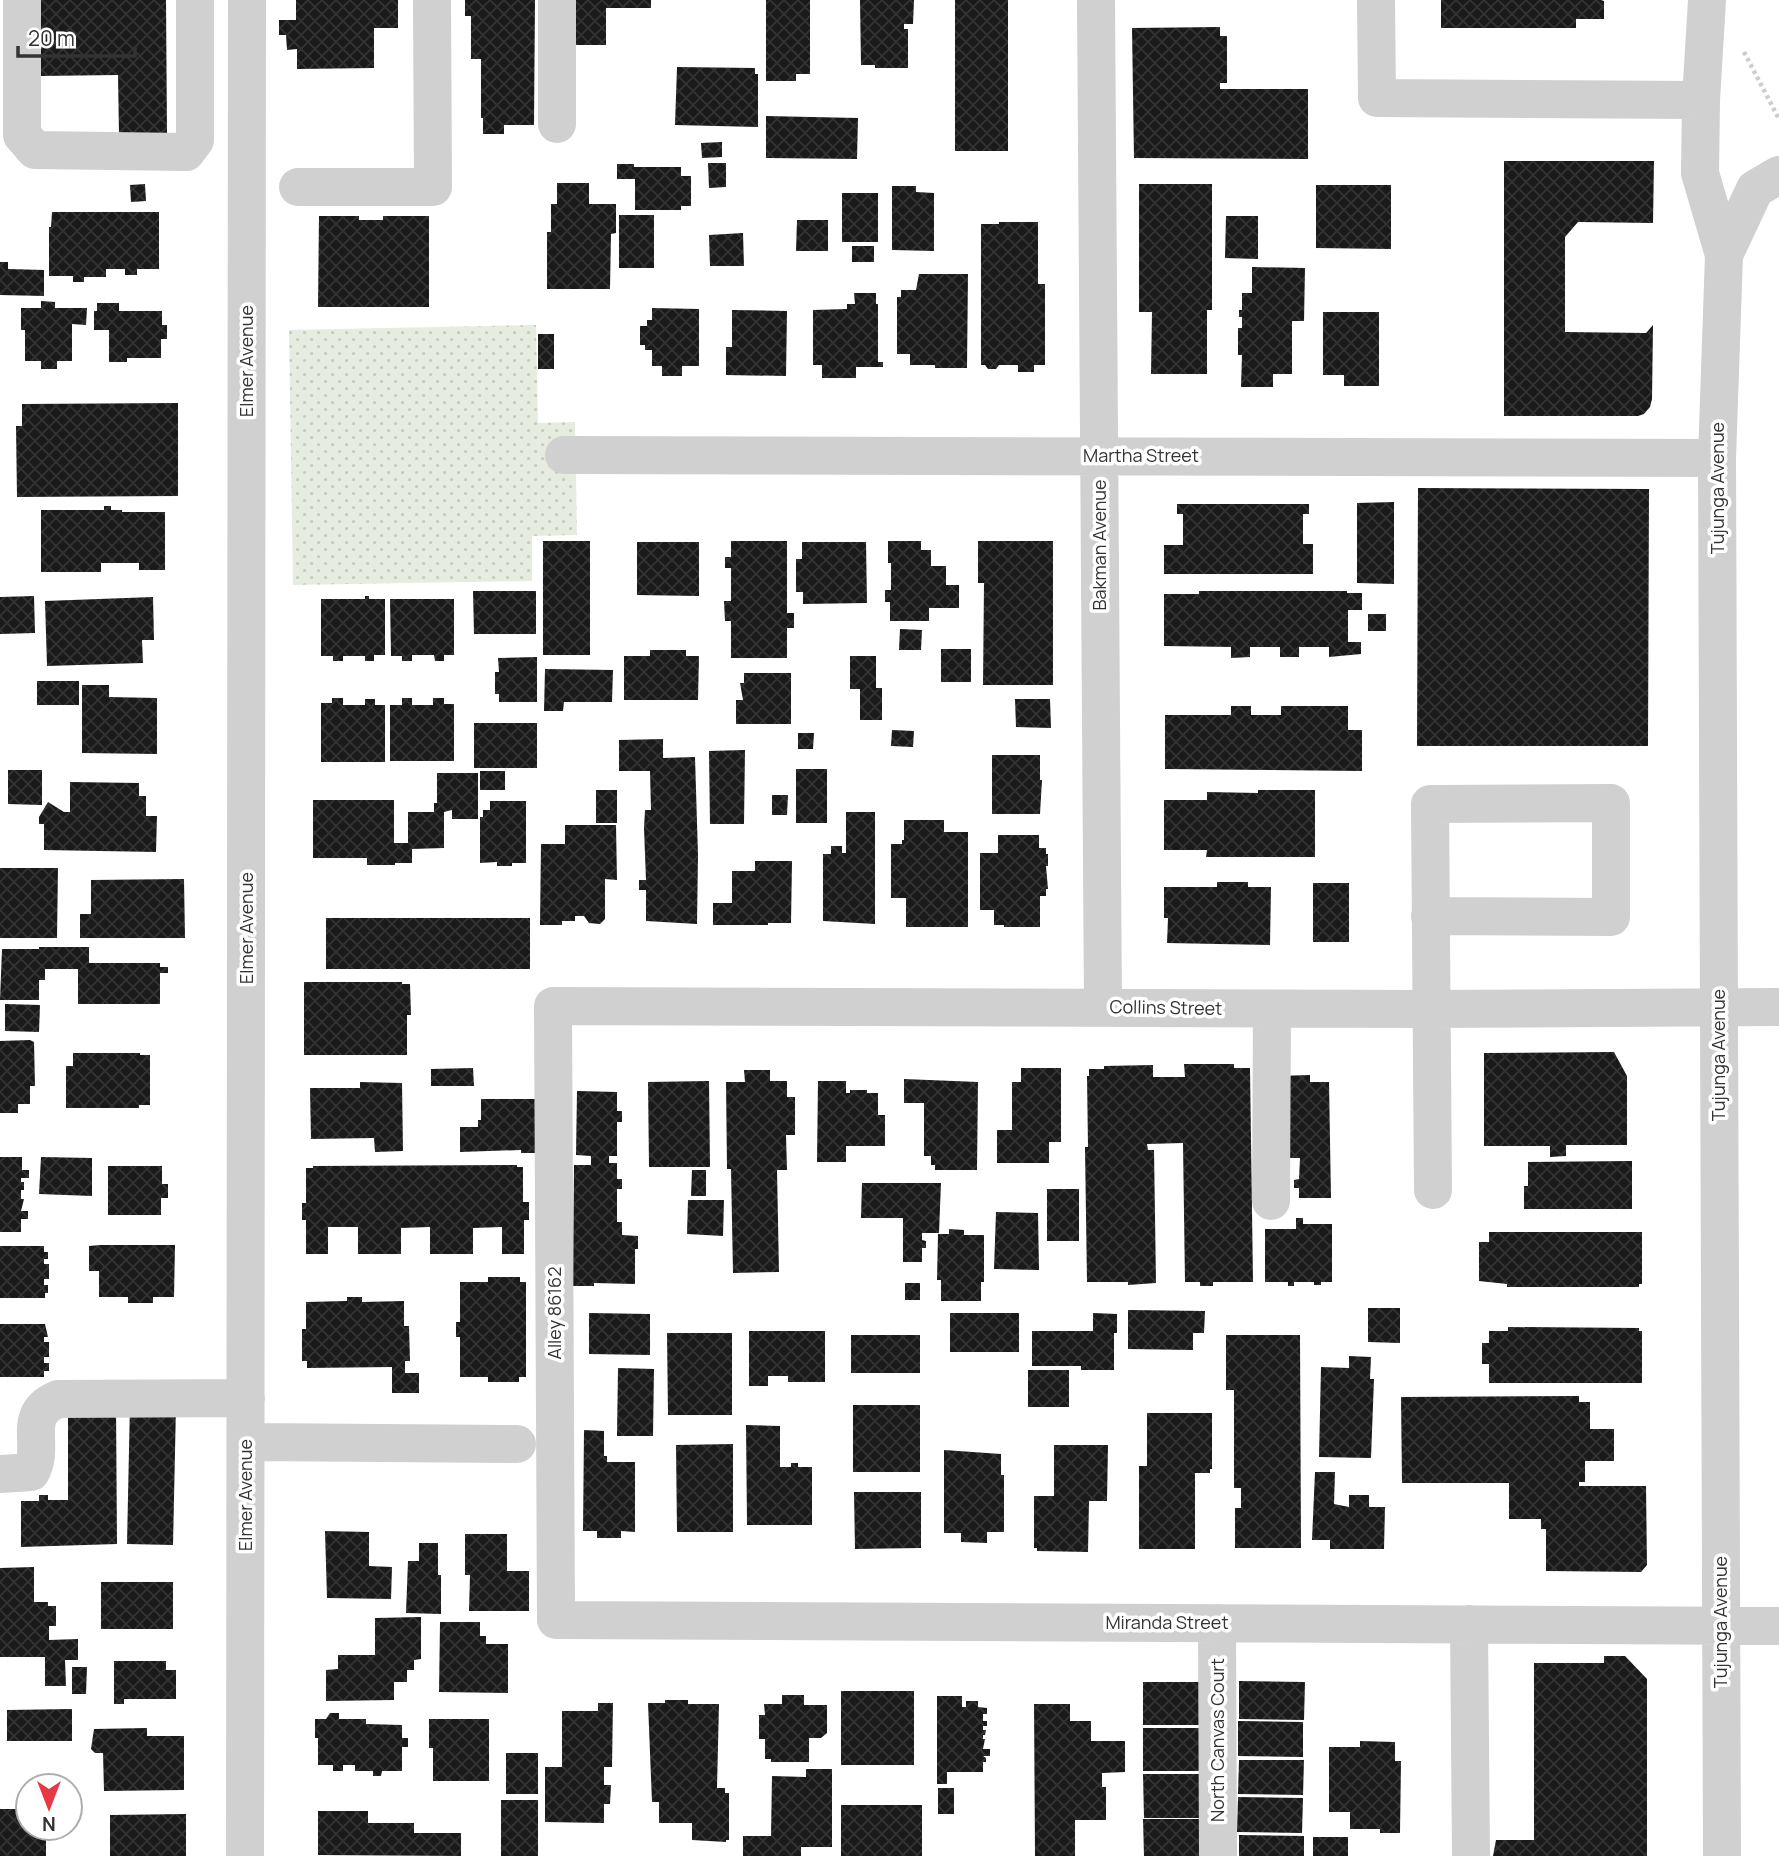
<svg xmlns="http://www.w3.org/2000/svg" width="1779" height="1856" font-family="Manrope,sans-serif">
	<defs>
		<pattern id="green-dots" width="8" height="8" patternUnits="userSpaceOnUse" patternTransform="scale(1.75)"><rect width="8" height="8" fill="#e6ecdf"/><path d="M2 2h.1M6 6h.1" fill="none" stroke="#c6cbc0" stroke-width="1.8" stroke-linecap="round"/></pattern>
		<pattern id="building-cross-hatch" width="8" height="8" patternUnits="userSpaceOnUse" patternTransform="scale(1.75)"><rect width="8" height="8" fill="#1a1a1a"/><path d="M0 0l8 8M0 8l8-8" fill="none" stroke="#333"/></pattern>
	</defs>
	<rect width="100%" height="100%" fill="#fff"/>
	<path fill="url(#green-dots)" d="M536,325L538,423L575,422L577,535L532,536V581L293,585L289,330Z"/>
	<path fill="url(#building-cross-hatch)" d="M40,0H166L167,134H119L118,75L40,76Z
		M296,0H398V28H374V68L297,69V49L287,50L286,35H279V20H296Z
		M465,0H535L534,125H504V134H483V118H481V59H471V16H465Z
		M563,0H651V8H606V45H564Z
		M766,0H810V74H796V81H766Z
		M860,0H914L913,24H904V29H908V68H875V65H861Z
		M955,0H1008V151H955Z
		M1441,0H1601L1604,1V19H1576V28H1441Z
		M1220,27V36H1227V83H1220V89H1308V159L1134,158L1132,28Z
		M677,67L755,68V74H758V127L675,125Z
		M766,116L858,118L857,159L766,158Z
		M722,142V157L702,158L701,143Z
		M1504,161H1654L1653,223L1578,222L1565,237V332L1646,333L1653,325L1652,399L1650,407L1644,414L1638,416H1504Z
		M708,163H726V187L709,188Z
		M617,164H634V167H681V176H691V206H681V210H635V179H617Z
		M557,183H589V204H616V233L611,234L610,289H547V232H551V204H557Z
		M145,184L146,201L131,202L130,185Z
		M1139,184H1212V310H1207V374H1151L1152,312H1139Z
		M1316,185H1391V249L1316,248Z
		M892,186H916V192L934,193V251L892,250Z
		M842,193H878V242H842Z
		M52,212H159V269H137V275H125V269H106V277H84V282H73V276H49V227H51Z
		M619,215H654V268H619Z
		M319,216H359V220H383V216H429V307H318Z
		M1226,216H1258V259L1225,258Z
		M797,220H828V251H796Z
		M999,222H1038V284H1045V365H1034V372H1018V365H999L996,369H988L985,365H981V224H999Z
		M743,233L744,266H710L709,235Z
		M852,246H874V262H852Z
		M0,262H8V269L44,270V296L0,295Z
		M1252,267L1305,268L1304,321H1292V374H1273V387H1241L1242,355H1238V328H1242V317H1239V310H1242V293H1252Z
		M919,274H968L967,368H935V365H910V354H897V297H901V290H916Z
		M854,293H876V304H878V362H883V367H856V378H822V365H813V310L847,309V304H855Z
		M41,301L55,302V308H87L86,325L72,324V361H57V369H41V361H25V330H21V308H41Z
		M97,303H119V311H162V325H167V339H161V358H127V362H109V330H94V311H97Z
		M652,308L699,309V366H682V376H662V366H652V350H645V345H640V326H647V320H652Z
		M732,310L787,311L786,376L726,375V347H732Z
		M1323,312H1379V386H1344V375H1323Z
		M538,334H554V369H538Z
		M178,403V496L17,497L16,426H22V404Z
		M1418,488L1649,489L1648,746H1417Z
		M1394,502V584L1357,583V503Z
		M1177,504H1309V514H1303V544H1313V574H1164V545H1183V514H1177Z
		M104,506H111V510H122V512H165V570H139V563H101V572H41V510H104Z
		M543,541H590V655H543Z
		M731,541H787V613H794V628H787V658H731V621H725L724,601H731V568H725V557H731Z
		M888,541H921V550H931V566H946V585H959V608H929V621H890V602H885V590H891V563H888Z
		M978,541H1053V685H983L984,583H978Z
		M637,542H699V596L637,595Z
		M802,542H866L867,603L803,604V592H796V559H802Z
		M473,591H536V634H474Z
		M1199,591H1347V593H1362V610H1348V642H1361V654L1329,657V647H1299V657H1280V647H1250V657L1231,658V647L1164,646V594H1199Z
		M34,596L35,633L0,634V597Z
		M365,596H369V599H385V655H374V661H365V656H343V661H333V656H321V599H365Z
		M153,597L154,640H142L143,663L47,666L45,601Z
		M390,599H454V655H444V661H435L434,655H412V661H402V656H391Z
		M1368,614H1386V631H1368Z
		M900,629L922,630L921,650H899Z
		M941,649H971V682H941Z
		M650,650H686V656H699L698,700H624V656H650Z
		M850,656H876V688H882V720H860V689H850Z
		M537,657V702H499V694H495V672H499L498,658Z
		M545,669L613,670L612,702H564L563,711H544Z
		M744,673H791V724H736V700H743L740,683H744Z
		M37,681H79V705H37Z
		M82,685H109V697L157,698V754L82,753Z
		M332,698H343V705H365V699H375V705H385V762H321V703H332Z
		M402,698H412V705H433V698H444V704H454V761H390V705H402Z
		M1015,699H1050L1051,728L1016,727Z
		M1231,706H1251V715H1281V706H1348V730H1362V771L1165,769V715H1231Z
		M474,723H537V768H474Z
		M892,730L914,731L913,747L891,746Z
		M798,733H814L813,749H798Z
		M663,739V758L695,757L698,855L697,924L646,921V890H639V880H646L644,828L645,810H651L650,771H619V740Z
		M745,750L744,824H710L709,751Z
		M992,755H1040V780H1042L1040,814H992Z
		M796,769H827V823H796Z
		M8,770H42V805L8,804Z
		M480,771H505V790H480Z
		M437,773H478V819H452V810L444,812V848L412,849V863H395V865H367V858H313V800H394V843H408V812H434V803H437Z
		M70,782L139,783V796H146V816H157L156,852L44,850V824H39V817L48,802L64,812H70Z
		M596,790H617V823H596Z
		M1258,790H1315V857H1206L1207,850H1164V800H1207V792L1258,793Z
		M772,795H788L787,815H772Z
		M490,801H526V863H512V866H497V862L480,863V817H483V810H490Z
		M846,812H875V924L823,921V854H831V846H842V853H846Z
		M904,820H944V832H968V927H906V898H891V844H902V840H904Z
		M565,825H616L617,880L605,879V919L600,924L589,923L584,916H575V921H562V925H540L541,844H565Z
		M998,835H1039V848H1046V854H1048V866H1046L1048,889H1046V896H1040V927H1004V925H994V910H980V853H998Z
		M755,861H792L791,923H768V925H713V903H732V871H755Z
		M0,868H58L57,938H0Z
		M184,879L185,938H80V914H91V880Z
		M1217,882H1248V887H1271L1270,945L1167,943L1168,918H1164V887H1217Z
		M1313,883H1349V942H1313Z
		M326,918H530V969H326Z
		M39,947H89V963H160V967H168V973H160V1004H78V969H45V980H39V1000H0L2,949H39Z
		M304,982H402V984H410L411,1015H407V1055H304Z
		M5,1004L40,1005L39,1032L5,1031Z
		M30,1040L34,1042L35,1086H30V1104H18V1113H0V1041Z
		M1614,1052L1627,1076V1145H1566V1156L1550,1157V1146H1484V1053Z
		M73,1053H140V1055H150V1105H139V1108H66V1066H73Z
		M1184,1064H1234V1068H1250L1253,1282H1213V1286H1200V1282H1185L1183,1143L1147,1144L1148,1150H1154L1156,1283L1128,1285V1282H1087L1085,1147H1088L1087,1076H1089V1069H1104V1066L1153,1065V1077H1185Z
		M473,1068L474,1086H431V1069Z
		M1021,1068H1061V1142H1049V1163H997V1130H1012V1082H1021Z
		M744,1070H770V1081H787V1097H795V1135H786L787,1170H777L779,1272L733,1273L731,1169H727L726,1082H745Z
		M1310,1075V1082H1329L1331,1198H1299V1188H1294V1180L1299,1179L1300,1158H1276V1076Z
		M904,1079L978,1082L977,1170H935V1165H931V1156H924V1103H904Z
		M709,1081L710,1167H649L648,1082Z
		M818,1081H846V1093H850V1090H867V1093H878V1115H885V1146H846V1162H817Z
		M360,1082L402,1083L403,1151L375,1152L374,1138L311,1139L310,1088H360Z
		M577,1091L617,1092V1111H622V1122H617V1156H609V1163H617V1179H622V1189H617V1222H622V1235L638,1236V1249H635V1284L594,1283V1286H573L574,1165H591V1156L576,1155Z
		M481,1099H535L536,1153H521V1150L460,1152V1127H478V1120H481Z
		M0,1157H22V1170H29V1178H21V1182H24V1190H21V1199H24L21,1211H28V1219H21V1232H0Z
		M41,1157L92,1158V1196L39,1194Z
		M1632,1161V1209H1524V1186H1528V1162Z
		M517,1165V1167H523V1202H529V1220H524V1254H502V1227L473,1228V1254H430V1227L401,1228V1254H358V1227H328V1254H306V1220H302V1203H306V1168H313V1166Z
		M108,1166H162V1184H168V1198H161V1215H108Z
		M692,1170H706V1196H691Z
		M862,1183H941L939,1233H922V1240L926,1241V1248H922V1262H903V1218H861Z
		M1047,1189H1079V1241H1047Z
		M688,1200H724L723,1236L687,1234Z
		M996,1212L1038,1213L1039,1270L994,1269Z
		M1296,1218H1303V1224H1332V1282H1321V1285H1314V1282H1294V1286H1288V1282H1265V1229H1296Z
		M949,1229L964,1230V1235H984V1282H981V1301H941V1280H937L938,1234H949Z
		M1489,1232H1642V1284H1639V1287H1507V1284L1479,1281V1242H1489Z
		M100,1245H175L174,1297H153V1303H128V1297H99V1271H89V1246Z
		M0,1246H44V1252H48V1259H44V1264H49V1279H44V1285H48V1293H45V1298H0Z
		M488,1277H520V1282H526V1377H519V1382H488V1377H460V1337H456V1322H460V1282H488Z
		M905,1283H920V1300H905Z
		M347,1297H362V1302L404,1301V1326H409L410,1361H405V1373H419V1393H392V1367L307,1368V1361H302V1329H306V1302L347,1301Z
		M1368,1308H1400V1343L1368,1342Z
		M1128,1310L1205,1311L1204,1333H1193V1350L1128,1349Z
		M589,1313L650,1314V1355L589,1354Z
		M950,1313H1019V1352H950Z
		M1093,1313L1117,1314V1333H1114V1370H1081V1366H1032V1331H1093Z
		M0,1324H45L48,1337H44V1342H49V1357H44V1363H49V1371H44V1377H0Z
		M1508,1327L1639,1328V1331H1642V1383H1489V1364H1482V1343H1489V1331H1508Z
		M749,1331H825V1382H788V1376H768V1386H749Z
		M667,1333H732V1415H668Z
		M851,1335H920V1373H851Z
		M1226,1335H1300L1301,1548H1235V1508H1241V1488H1234V1390H1226Z
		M1349,1356L1371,1357L1370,1379H1374L1371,1458L1319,1457L1321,1367L1349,1368Z
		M618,1368L654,1369L653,1436H617Z
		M1028,1370H1069V1407H1028Z
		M1579,1396V1402H1590V1429H1614V1461H1585V1482H1579V1486H1646L1647,1565L1641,1572L1546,1571V1529H1541V1519H1509V1483H1402L1401,1397Z
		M130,1403L176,1405L173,1545L127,1544Z
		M116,1405L117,1544L21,1547V1501H39V1495H48V1500H68V1406Z
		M853,1405H920V1472H853Z
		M1147,1413H1212V1469H1210V1473H1195V1549H1139V1466H1147Z
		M746,1425L780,1426V1467H791V1463H798V1467H812V1525H747Z
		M584,1430L604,1431V1456H607V1462H635V1532L621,1531V1538H597V1531H583Z
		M733,1444V1532H677L676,1445Z
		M1054,1445H1108L1107,1501H1089L1088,1552L1037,1551V1548H1034V1496H1054Z
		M944,1450L1001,1454V1475H1004V1532H987V1543L961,1542V1533H944Z
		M1315,1472H1335L1334,1504L1349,1507V1495H1369V1507H1385L1384,1549H1330V1540H1312Z
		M854,1492H921V1548L855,1549Z
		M325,1531L369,1532V1566L392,1567L391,1599L327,1598Z
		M465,1534H507V1571H529V1611H469L470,1575H465Z
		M419,1543H438V1575H441V1614L406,1613L408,1561H419Z
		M34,1567V1602H48V1606H56V1626H49V1640L78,1639V1660H65L66,1686H45V1657H0V1568Z
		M101,1582H173V1629H101Z
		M421,1617V1659L414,1660V1670H407V1682H394V1700L326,1701V1670L338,1669V1655H375V1618Z
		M440,1622H480V1636H486V1644H508V1693L439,1692Z
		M1604,1656H1625L1647,1679V1856H1493L1496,1840H1534V1663H1604Z
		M114,1661H166V1670H176V1699H124V1704H114Z
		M72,1667H87L86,1694H72Z
		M1239,1681L1305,1682L1304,1720L1239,1719Z
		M1143,1682H1204V1725H1143Z
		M841,1691H914V1765H841Z
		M782,1695H804V1705H827V1733L821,1738H809V1762H771V1759H765V1739H759V1715H765L764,1704H782Z
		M937,1696H962V1707H966V1701H978V1707L987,1708V1714H983V1721H987V1726H983V1730H986L985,1735H983V1739H985L983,1749H990V1756H983L986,1758V1762H983V1772H947V1784H937Z
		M665,1700H688V1704H719L717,1788H725V1793H729V1840H726V1842L692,1840V1823H659V1802H652L648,1703H665Z
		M598,1703H613L612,1767H604V1785H611L610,1804H604V1823L545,1822V1767H562V1711H598Z
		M1034,1704H1070V1721H1091V1741H1125V1772L1102,1773V1787H1106V1820H1075V1856H1035Z
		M72,1709V1741H7V1710Z
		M330,1713H339V1719H366V1724L402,1725V1738H408V1747H402V1771H382L381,1776H373V1771H355V1765H343V1771H333V1765H318V1738H315V1719H326Z
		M429,1719H489V1781H433V1748H429Z
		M1238,1721L1303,1722V1757L1238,1756Z
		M147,1728V1736H184V1790L104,1791L103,1753H95L91,1749L94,1729Z
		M1143,1728H1204V1771H1143Z
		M1360,1741L1395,1742V1761H1401L1400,1833H1380V1829H1350V1812H1329V1747H1360Z
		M506,1753H538V1794H506Z
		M1239,1760H1304L1303,1795L1238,1794Z
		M806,1769H832V1847H801V1856H743V1836H771L772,1776L806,1777Z
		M1143,1774H1204V1818H1144Z
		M938,1788H954V1814H938Z
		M1238,1797L1303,1798L1302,1833L1237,1832Z
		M501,1800H538V1856H501Z
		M841,1805H922V1856H841Z
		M0,1809H28V1828H46V1856H0Z
		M318,1811H368V1823H414V1833H461V1856L318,1855Z
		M186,1814V1856H110V1815Z
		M1143,1819H1204V1856H1144Z
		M1239,1835L1304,1836V1856H1239Z
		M1313,1837H1348V1856H1313Z"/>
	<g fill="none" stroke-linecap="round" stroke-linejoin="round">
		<path stroke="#cdcdcd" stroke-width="4.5" stroke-dasharray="3.5 3.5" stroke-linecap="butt" d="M1744,52L1779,119"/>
		<path stroke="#d0d0d0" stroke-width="38" d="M22,0V135L35,150L186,152L195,140V0
			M1096,0L1103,1007
			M1376,0L1377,98L1701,100
			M1707,0L1701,100L1700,173L1724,255L1717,458L1722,1856
			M557,124V0
			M298,187H433L432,0
			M1724,255L1755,189L1779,175
			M564,455L1717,458
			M1430,916L1611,917V803L1430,804L1433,1190
			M1779,1007L1430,1009L553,1006L556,1620L1779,1626
			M1271,1201L1272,1009
			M246,1442L517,1444
			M0,1474L31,1472C46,1444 20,1415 58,1399L246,1398
			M1217,1623L1218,1856
			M1469,1624L1471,1856
			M245,1856L247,0"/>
	</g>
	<g text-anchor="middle" stroke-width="7" stroke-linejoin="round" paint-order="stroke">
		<g font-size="18" fill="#333" stroke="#fff">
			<text transform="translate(247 361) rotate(-90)" y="6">Elmer Avenue</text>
			<text x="1141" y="462">Martha Street</text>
			<text transform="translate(1718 488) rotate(-90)" y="6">Tujunga Avenue</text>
			<text transform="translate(1100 545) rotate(-90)" y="6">Bakman Avenue</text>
			<text transform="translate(247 928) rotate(-90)" y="6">Elmer Avenue</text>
			<text transform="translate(1166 1008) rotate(1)" y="6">Collins Street</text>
			<text transform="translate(1719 1055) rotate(-90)" y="6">Tujunga Avenue</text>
			<text transform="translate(555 1313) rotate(-90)" y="6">Alley 86162</text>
			<text transform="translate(246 1495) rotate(-90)" y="6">Elmer Avenue</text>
			<text transform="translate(1721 1622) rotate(-90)" y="6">Tujunga Avenue</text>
			<text x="1167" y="1629">Miranda Street</text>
			<text transform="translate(1218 1740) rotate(-90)" y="6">North Canvas Court</text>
		</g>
	</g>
	<g transform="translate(49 1807) rotate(180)"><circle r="33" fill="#ffffff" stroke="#adadad" stroke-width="2"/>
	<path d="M0-5L12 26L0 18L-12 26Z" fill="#e63946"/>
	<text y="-10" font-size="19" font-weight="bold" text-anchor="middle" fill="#333333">N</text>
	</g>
	<path d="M18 46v10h117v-10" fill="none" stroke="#333333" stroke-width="3.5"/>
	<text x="28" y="46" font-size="21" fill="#333333" stroke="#ffffff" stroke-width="5" paint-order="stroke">20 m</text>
</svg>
